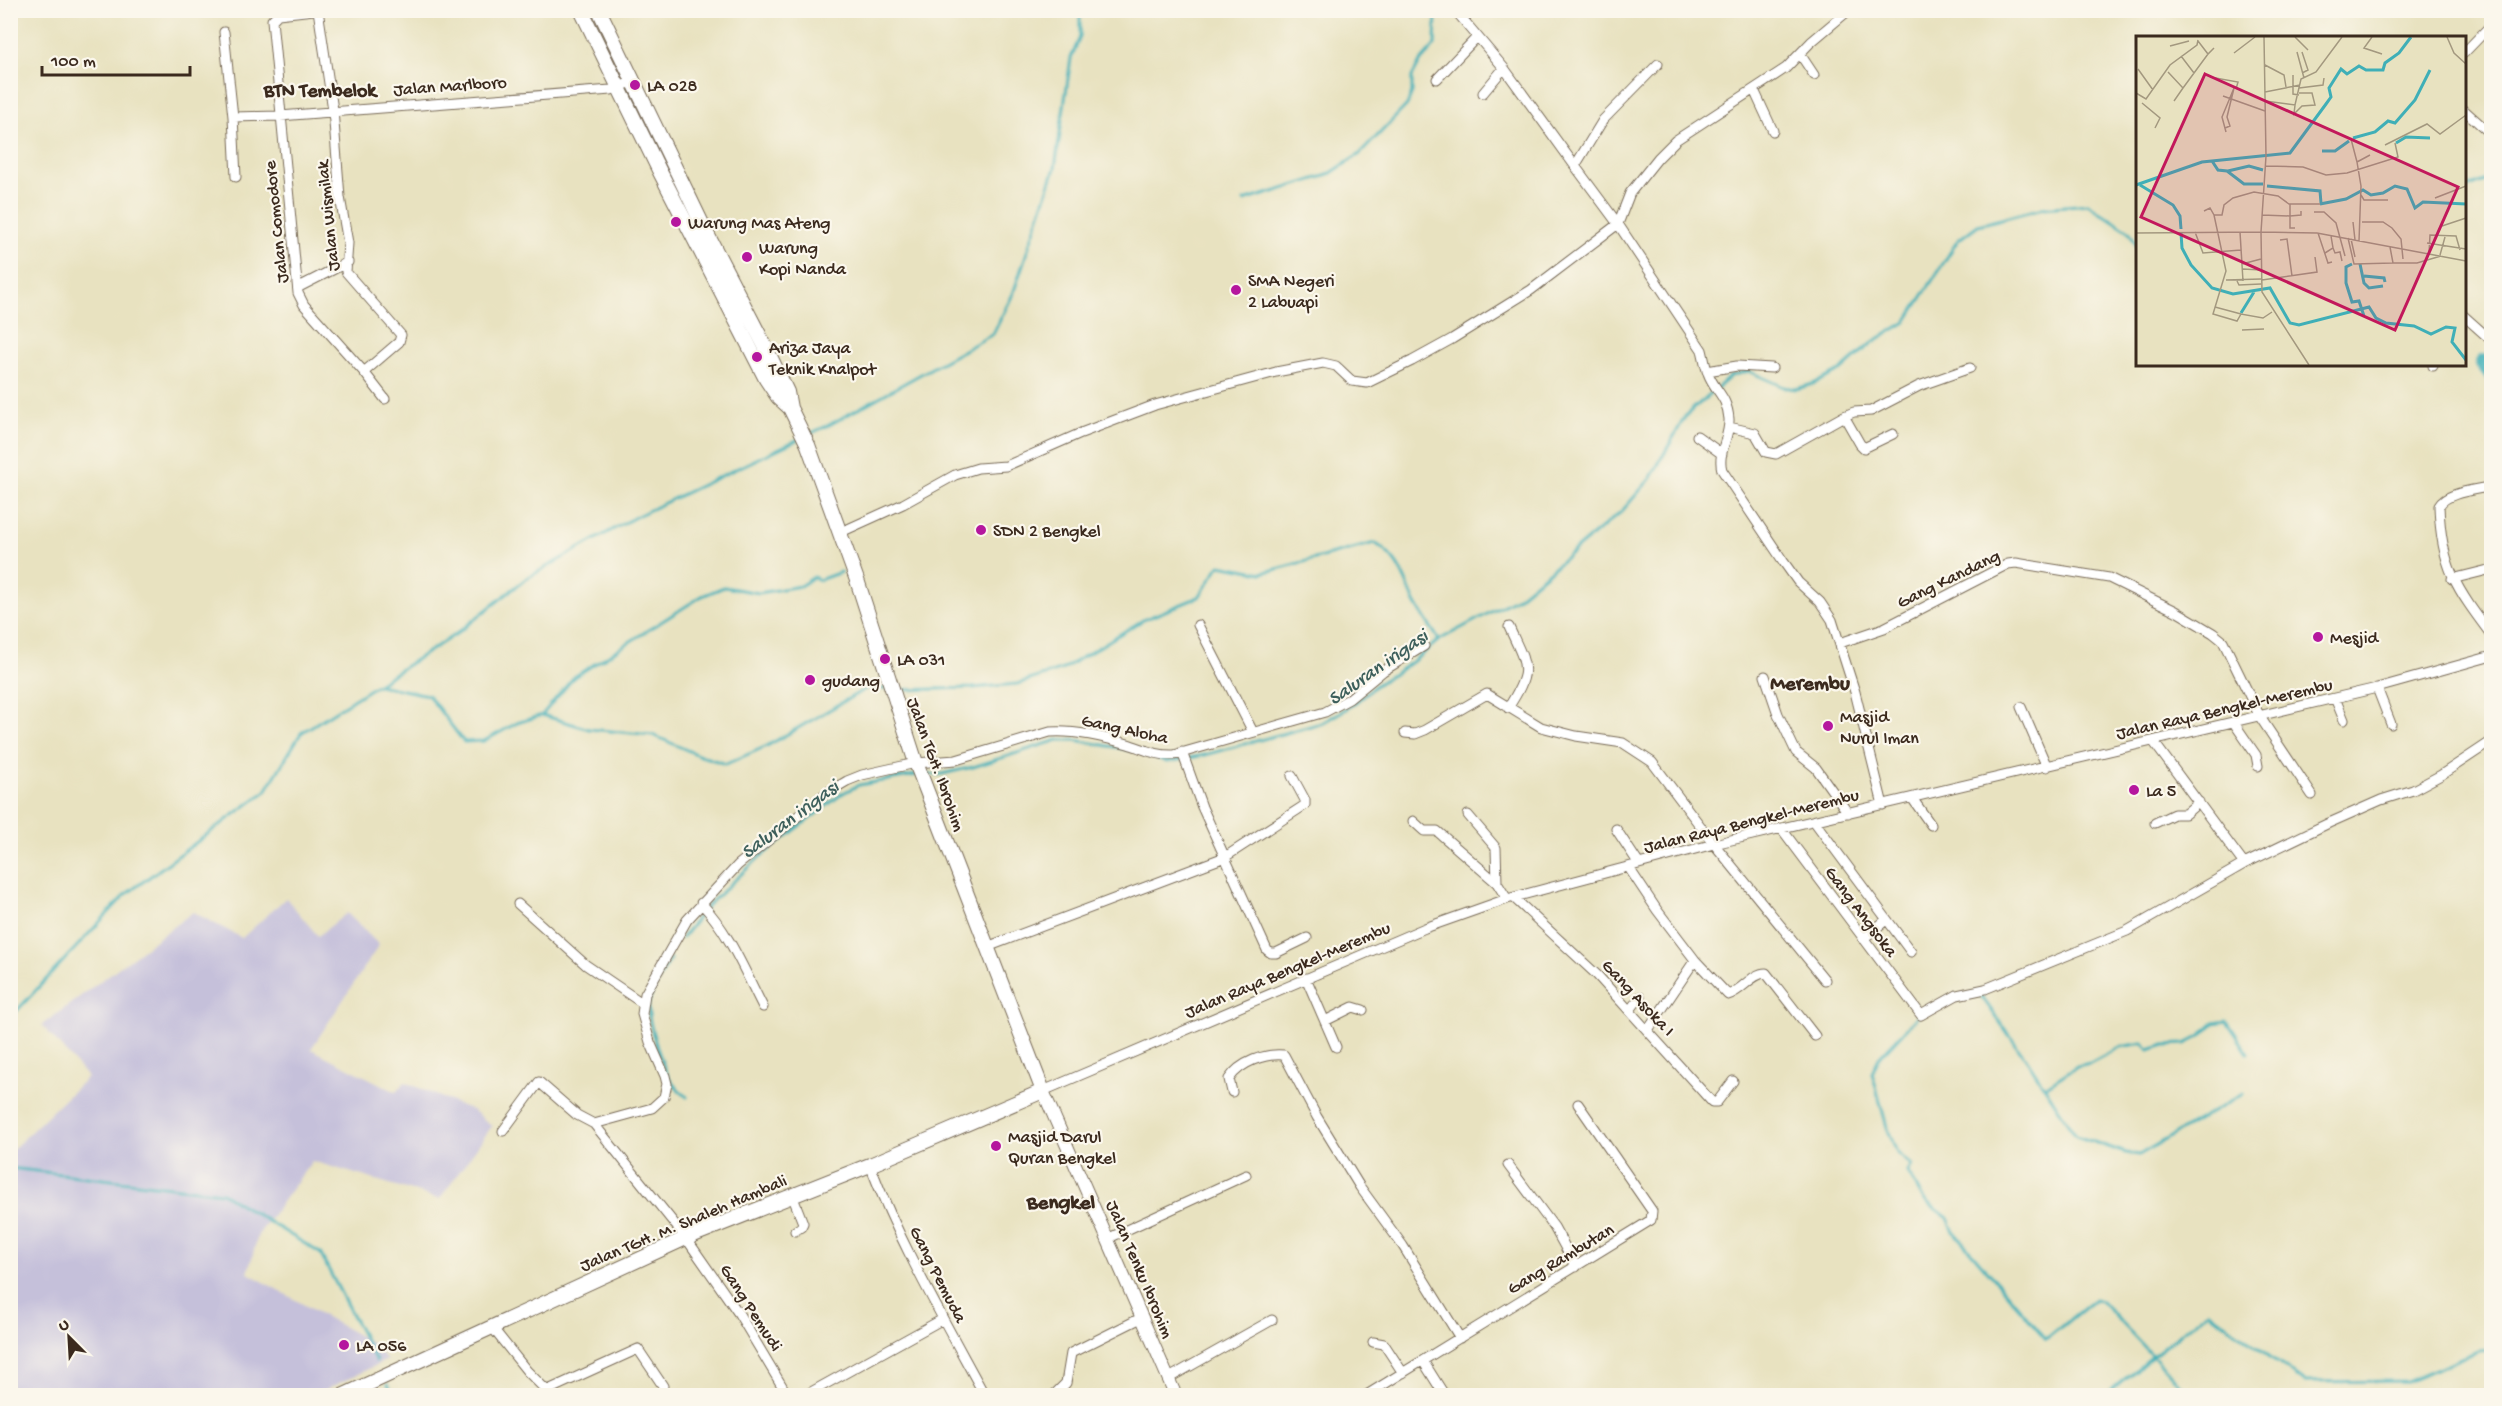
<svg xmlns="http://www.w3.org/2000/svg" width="2502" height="1406" font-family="'Gochi Hand',sans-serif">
	<rect width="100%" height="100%" fill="#fbf7ec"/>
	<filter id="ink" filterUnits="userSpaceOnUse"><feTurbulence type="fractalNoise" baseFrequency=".0167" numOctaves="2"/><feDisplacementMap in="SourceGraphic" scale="12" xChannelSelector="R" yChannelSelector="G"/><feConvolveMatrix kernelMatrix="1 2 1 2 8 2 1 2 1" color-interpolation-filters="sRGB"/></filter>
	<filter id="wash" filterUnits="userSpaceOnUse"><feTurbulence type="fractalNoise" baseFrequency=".008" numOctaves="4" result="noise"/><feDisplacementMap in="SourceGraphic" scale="24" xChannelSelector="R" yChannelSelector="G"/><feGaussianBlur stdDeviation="1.35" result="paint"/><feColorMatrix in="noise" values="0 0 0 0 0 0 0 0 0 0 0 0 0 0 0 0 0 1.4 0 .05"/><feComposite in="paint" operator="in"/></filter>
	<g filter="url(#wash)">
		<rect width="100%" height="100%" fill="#e8e2c0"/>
		<path fill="#c5c0da" d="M286,898L318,936L347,913L379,945L311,1049L396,1092L405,1082L474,1111L492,1126L440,1199L312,1161L258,1235L248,1273L370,1342L387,1360L314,1395H11V1151L87,1077L42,1025L193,912L242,938Z"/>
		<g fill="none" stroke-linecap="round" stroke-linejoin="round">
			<path stroke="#3fafb7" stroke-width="3" d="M2464,189L2492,178
				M1244,201L1328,175L1360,154L1407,105L1412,93V77L1420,62L1435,45L1436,10
				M807,435L829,425L993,334L1013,294L1055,168L1071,58L1080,37V10
				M378,685L428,695L464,742L484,741L517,723L542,715L589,729L653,735L698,755L726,764L767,746L867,688L889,689
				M898,690L973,688L1017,684L1063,669L1143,620L1199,597L1220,565L1262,573L1375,543C1399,559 1403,575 1414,600C1421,614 1431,627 1439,640
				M542,715L574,677L702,596L724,587L759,593L800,586L814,577L819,580L841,572
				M1155,757L1167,762L1205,755L1322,723L1351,706L1376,685L1411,663L1439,640L1517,598L1622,511L1650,479L1686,415L1731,376L1748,371L1784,387L1796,389L1813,384L1840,371L1873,342L1906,322L1958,240L1978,225L2043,208L2088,204L2129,231L2138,248
				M925,775L942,774L973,767L1058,740H1075L1132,750
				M682,938L708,905L761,856L843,793L859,785L916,775
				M670,959C663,973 653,986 649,1001C645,1018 663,1070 673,1084C677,1089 683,1093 687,1097
				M1979,993L2027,1060L2076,1136L2126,1153L2139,1155L2243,1094
				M1918,1016L1879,1058L1872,1073L1887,1127L1897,1153L1912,1165L1908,1172L1924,1200L1948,1218L1954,1232L2046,1339L2095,1299L2101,1301L2191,1396
				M10,1018L125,895L266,791L301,733L456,634L527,578L637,516L801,438
				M2045,1087L2077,1066L2090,1063L2120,1047L2143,1043L2149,1050L2165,1045L2185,1044L2201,1036L2214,1023L2227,1021L2248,1053
				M10,1168L222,1193L320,1253L376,1361
				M388,1384L394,1396
				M2104,1396L2208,1311L2304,1382L2407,1381L2479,1351L2492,1350"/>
			<path stroke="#3fafb7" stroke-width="18" d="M2484,363L2492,373"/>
		</g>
	</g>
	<g filter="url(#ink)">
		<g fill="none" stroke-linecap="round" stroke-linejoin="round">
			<defs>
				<path id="minor" d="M314,10L278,14L272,20L298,293L304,305L364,372L385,399
					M318,10L333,110L340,197L348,243L346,272L401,335L399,342L364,372
					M1455,10L1504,68L1575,166
					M224,32L233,117L236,177
					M2464,53L2492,24
					M1800,54L1814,75
					M1658,64L1603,120L1575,166L1618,224L1702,350C1704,357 1705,366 1708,373C1715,392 1727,395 1729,419C1730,437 1717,453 1722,470L1783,561L1798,582L1820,602L1832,620L1855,692L1883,805
					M1437,79L1477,37
					M1754,90L1773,131
					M1483,93L1504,68
					M2464,110L2492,135
					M233,117L280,116L611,90L632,82
					M299,287L348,262
					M2464,316L2492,341
					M2433,366V364
					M1707,371L1737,366L1772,368
					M1844,416L1860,444L1864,448L1893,434
					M1729,427L1755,433L1766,452L1776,454L1844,416L1854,412L1871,411L1919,386L1970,368
					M1697,436L1722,454
					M2492,486C2477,490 2446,492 2439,506C2441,567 2456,588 2492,636
					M839,533L903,504L955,475L978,468L1006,466L1081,433L1155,405L1276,372L1323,363L1336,366L1352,381L1367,383L1412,361L1452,339L1531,290L1618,224L1630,193L1658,158L1676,140L1786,68L1811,42L1849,10
					M2452,579L2492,569
					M1198,625L1253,732
					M1840,643L1884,628L2008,564L2016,563L2109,578L2176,611L2213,633L2223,641L2260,717L2312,795
					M1765,676L1778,714L1796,752L1816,768L1848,813
					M2377,688L2391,724
					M2335,698L2344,720
					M2021,707L2047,767
					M1508,708C1533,669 1527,667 1509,627
					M2234,723L2256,755L2258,766
					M1405,733L1415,734L1425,730L1487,694L1541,727L1576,736L1623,743L1652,762L1714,844L1825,980
					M2153,741L2244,864L2329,823L2381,800L2413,790L2441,775L2492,741
					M1182,752L1202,807L1267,950L1271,953H1276L1307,938
					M1912,798L1931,825
					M1468,815L1496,848L1497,883L1507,899
					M1413,821L1424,831H1437L1497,883
					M1814,821L1911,952
					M2155,823L2174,814H2185L2199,802
					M1781,828L1921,1015L1957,995L1985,989L2127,931L2244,864
					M1616,829L1639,864
					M1629,868L1657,910L1695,960L1648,1030
					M1514,898L1597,975L1712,1102H1717L1733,1081
					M701,903C729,932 745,972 763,1007
					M518,904L586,965L642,1003
					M1863,939L1886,920
					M987,947L1225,857L1305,805V800L1292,776
					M1695,960L1728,995C1742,991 1752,973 1766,973L1815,1036
					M1306,978L1336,1047
					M1630,1010L1640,997
					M1325,1021L1353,1007L1363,1010
					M1043,1091L1425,928L1507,899L1714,844L2377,688L2492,656
					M1232,1092L1229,1079C1240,1062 1265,1053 1284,1055L1317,1117L1360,1187L1403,1246L1460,1338
					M594,1124L652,1108L664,1097L667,1084L665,1076L650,1042L642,1014L645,994L687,920L738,865L825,794L847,781L862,775L916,763L956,760L1050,732C1075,730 1104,737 1128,744C1144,749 1157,756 1174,755L1325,712L1349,699L1383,671L1424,646
					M503,1131L539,1082L577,1115L594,1124L686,1238L739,1314L788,1396
					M870,1165C901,1246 944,1320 985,1396
					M1508,1165L1554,1227L1576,1267
					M792,1195L803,1223L801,1227L795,1231
					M1109,1238L1246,1175
					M491,1326L527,1371L550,1394
					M1373,1342L1384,1344L1403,1373
					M1423,1361L1445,1396
					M1169,1378L1272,1320
					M546,1391L638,1349L663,1386
					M804,1396L943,1319
					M1053,1396L1066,1383L1071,1353L1143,1317
					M1365,1396L1651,1220L1652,1211L1578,1104"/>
				<path id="major" d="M1043,1091L1176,1396"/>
				<path id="highway" d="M599,10L706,232L766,348L787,392L790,408
					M342,1396L686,1238L870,1165L1043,1091L916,763L858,583L808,445L790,408L778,397L766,379L660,172L581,10"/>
			</defs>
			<use href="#minor" stroke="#786a57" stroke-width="11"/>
			<use href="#major" stroke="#786a57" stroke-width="14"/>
			<use href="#highway" stroke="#786a57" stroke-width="16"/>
			<use href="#minor" stroke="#fff" stroke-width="9"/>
			<use href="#major" stroke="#fff" stroke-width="12"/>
			<use href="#highway" stroke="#fff" stroke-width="14"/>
		</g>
	</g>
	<g fill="#b5179e" stroke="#fbf7ec" stroke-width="2">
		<circle cx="635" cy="85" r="6"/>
		<circle cx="676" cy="222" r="6"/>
		<circle cx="747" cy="257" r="6"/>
		<circle cx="1236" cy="290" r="6"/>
		<circle cx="757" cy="357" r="6"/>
		<circle cx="981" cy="530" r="6"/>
		<circle cx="2318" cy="637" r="6"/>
		<circle cx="885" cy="659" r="6"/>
		<circle cx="810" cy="680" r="6"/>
		<circle cx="1828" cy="726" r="6"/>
		<circle cx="2134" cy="790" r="6"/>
		<circle cx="996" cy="1146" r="6"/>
		<circle cx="344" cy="1345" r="6"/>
	</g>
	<g text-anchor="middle" stroke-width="4.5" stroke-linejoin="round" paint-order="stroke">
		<g font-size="18" fill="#3b2a1e" stroke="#fbf7ec">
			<text transform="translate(450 85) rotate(-4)" y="6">Jalan Marlboro</text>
			<text transform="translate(327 216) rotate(-96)" y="6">Jalan Wismilak</text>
			<text transform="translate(275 222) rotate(-96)" y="6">Jalan Comodore</text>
			<text transform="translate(1948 578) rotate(-26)" y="6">Gang Kandang</text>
			<text transform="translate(2224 708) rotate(-13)" y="6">Jalan Raya Bengkel-Merembu</text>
			<text transform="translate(1125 728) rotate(12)" y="6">Gang Aloha</text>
			<text transform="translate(937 764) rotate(70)" y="6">Jalan TGH. Ibrohim</text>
			<text transform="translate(1751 820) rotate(-14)" y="6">Jalan Raya Bengkel-Merembu</text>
			<text transform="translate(1862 911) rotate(53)" y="6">Gang Angsoka</text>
			<text transform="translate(1287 969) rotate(-23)" y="6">Jalan Raya Bengkel-Merembu</text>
			<text transform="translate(1639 997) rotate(47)" y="6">Gang Asoka I</text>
			<text transform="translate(683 1222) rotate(-23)" y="6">Jalan TGH. M. Shaleh Hambali</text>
			<text transform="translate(1560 1258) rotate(-31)" y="6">Gang Rambutan</text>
			<text transform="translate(1141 1269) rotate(67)" y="6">Jalan Tenku Ibrohim</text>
			<text transform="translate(939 1274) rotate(63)" y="6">Gang Pemuda</text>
			<text transform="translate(752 1307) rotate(57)" y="6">Gang Pemudi</text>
		</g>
		<g font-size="18" fill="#3b2a1e" stroke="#fbf7ec" text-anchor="start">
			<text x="647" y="91">LA 028</text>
			<text x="688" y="228">Warung Mas Ateng</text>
			<text x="759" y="253">Warung<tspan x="759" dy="21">Kopi Nanda</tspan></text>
			<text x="1248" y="286">SMA Negeri<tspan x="1248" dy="21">2 Labuapi</tspan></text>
			<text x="769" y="353">Ariza Jaya<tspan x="769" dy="21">Teknik Knalpot</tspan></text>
			<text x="993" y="536">SDN 2 Bengkel</text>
			<text x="2330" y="643">Mesjid</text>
			<text x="897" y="665">LA 031</text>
			<text x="822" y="686">gudang</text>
			<text x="1840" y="722">Masjid<tspan x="1840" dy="21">Nurul Iman</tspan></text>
			<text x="2146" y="796">La 5</text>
			<text x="1008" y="1142">Masjid Darul<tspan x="1008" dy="21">Quran Bengkel</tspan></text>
			<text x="356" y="1351">LA 056</text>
		</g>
		<g font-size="20" font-weight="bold" fill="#3b2a1e" stroke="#fbf7ec">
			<text x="320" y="96">BTN Tembelok</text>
		</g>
		<g font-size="20" font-style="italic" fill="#3d5f5b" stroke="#fbf7ec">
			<text transform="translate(1377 666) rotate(-35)" y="7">Saluran irigasi</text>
			<text transform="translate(789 818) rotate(-37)" y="7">Saluran irigasi</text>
		</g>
		<g font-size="21" font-weight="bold" fill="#3b2a1e" stroke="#fbf7ec">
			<text x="1810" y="689">Merembu</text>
			<text x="1061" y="1208">Bengkel</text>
		</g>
	</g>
	<g transform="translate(2136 36)">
		<rect width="330" height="330" fill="#e8e2c0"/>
		<path fill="none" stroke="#3fafb7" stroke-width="3" d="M217,102L239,96L252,85L259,87L279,64L294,34M260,107L270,101L294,102M186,115H199L213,105M76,125L82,134L91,135L108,148H127M92,135L113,130L127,134M0,149L66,126L154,117L190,68L195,61L193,52L205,33L211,38L223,30L230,34H247L249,27L263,17L275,1M4,149L37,169L44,180L45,193M131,150L184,155L185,167M184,168L210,163L227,154L235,159L247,157L259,150L271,153L279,172L287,166L330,168M45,197L46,212L55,229L76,252L97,258L134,252L154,287L163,289L233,271L240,282L250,287L278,290L295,298L310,291L319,292L316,306L330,324M216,228L210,231V247L216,266L223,265L228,280M224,228L228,247L233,252L247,250M228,240L248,242L249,246M105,277L118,256"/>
		<path fill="none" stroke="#a3987f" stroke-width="1.5" d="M159,1L172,14M236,1L228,12L246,18M311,1L318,17L330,28M62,5L72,18L78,12M34,10L53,5M161,16L168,42M166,16L172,34L166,37M98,17L119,1M45,20L58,37M129,29L148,39L150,51M2,33L17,54M32,36L47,52L38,65M157,39V58L163,59M74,41L102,46L100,53M47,52L72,18M163,52L187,49L188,42M129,56L164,49M0,57L10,63L34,29L61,9L62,4M87,60L129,75M129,65L159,69L165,43L180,36L206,1M6,67L24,82L19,92M159,69L158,78L166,70L179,69L176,57H163M89,92L94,90L91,81L98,52M90,96L86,81L98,52M215,103L221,126M249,109L291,88L304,98L330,79M130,130L167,131L190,139L211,137L262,121L259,107M225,159L228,164H252M299,162L330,150M154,168V192H159M68,175L74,172L78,179L90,235L77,278L101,285L105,278L127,282L136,276M178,176H188L200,187L209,220M78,179H86L88,169L97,162L118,156L142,160L153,168H184M126,179L154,180L165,179V175M217,186L219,204M226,186H247L256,192L265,203L267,223M306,190L330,182M59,196L67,217L105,214M104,196L107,245M125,196L181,197L330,225M125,196L126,256L173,329M0,197L125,196L130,120L128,1M182,197L192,227L196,226M212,202L218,228L257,227M215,203L219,221M144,204L151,203L156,240M223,205L225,150L221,126L234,119M291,207L330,213M254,211L257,227H281L305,220M197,212L199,217L204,216L206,225M189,217L197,212L195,200M293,217L294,199L320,200L324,214M304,219L309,201M106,228L125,223M107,233L125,234M90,244L125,243M126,244L181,236L179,221M101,245L103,249L125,248M79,271L105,278M106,294L128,293"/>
		<path fill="#c2185b" fill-opacity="0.15" stroke="#c2185b" stroke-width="3" d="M69,38L322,151L259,294L5,181Z"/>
		<rect width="330" height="330" fill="none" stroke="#3b2a1e" stroke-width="3"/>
	</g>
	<rect width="2502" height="1406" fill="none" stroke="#fbf7ec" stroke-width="36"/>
	<g transform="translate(69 1337) rotate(336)" stroke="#fbf7ec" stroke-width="4.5" paint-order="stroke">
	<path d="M0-4.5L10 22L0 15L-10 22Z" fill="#3b2a1e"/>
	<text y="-9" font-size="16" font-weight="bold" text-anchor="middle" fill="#3b2a1e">U</text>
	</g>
	<path d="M42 66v9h148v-9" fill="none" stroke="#3b2a1e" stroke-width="3"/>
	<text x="51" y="66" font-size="18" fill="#3b2a1e" stroke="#fbf7ec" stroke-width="4.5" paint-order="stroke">100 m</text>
</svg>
